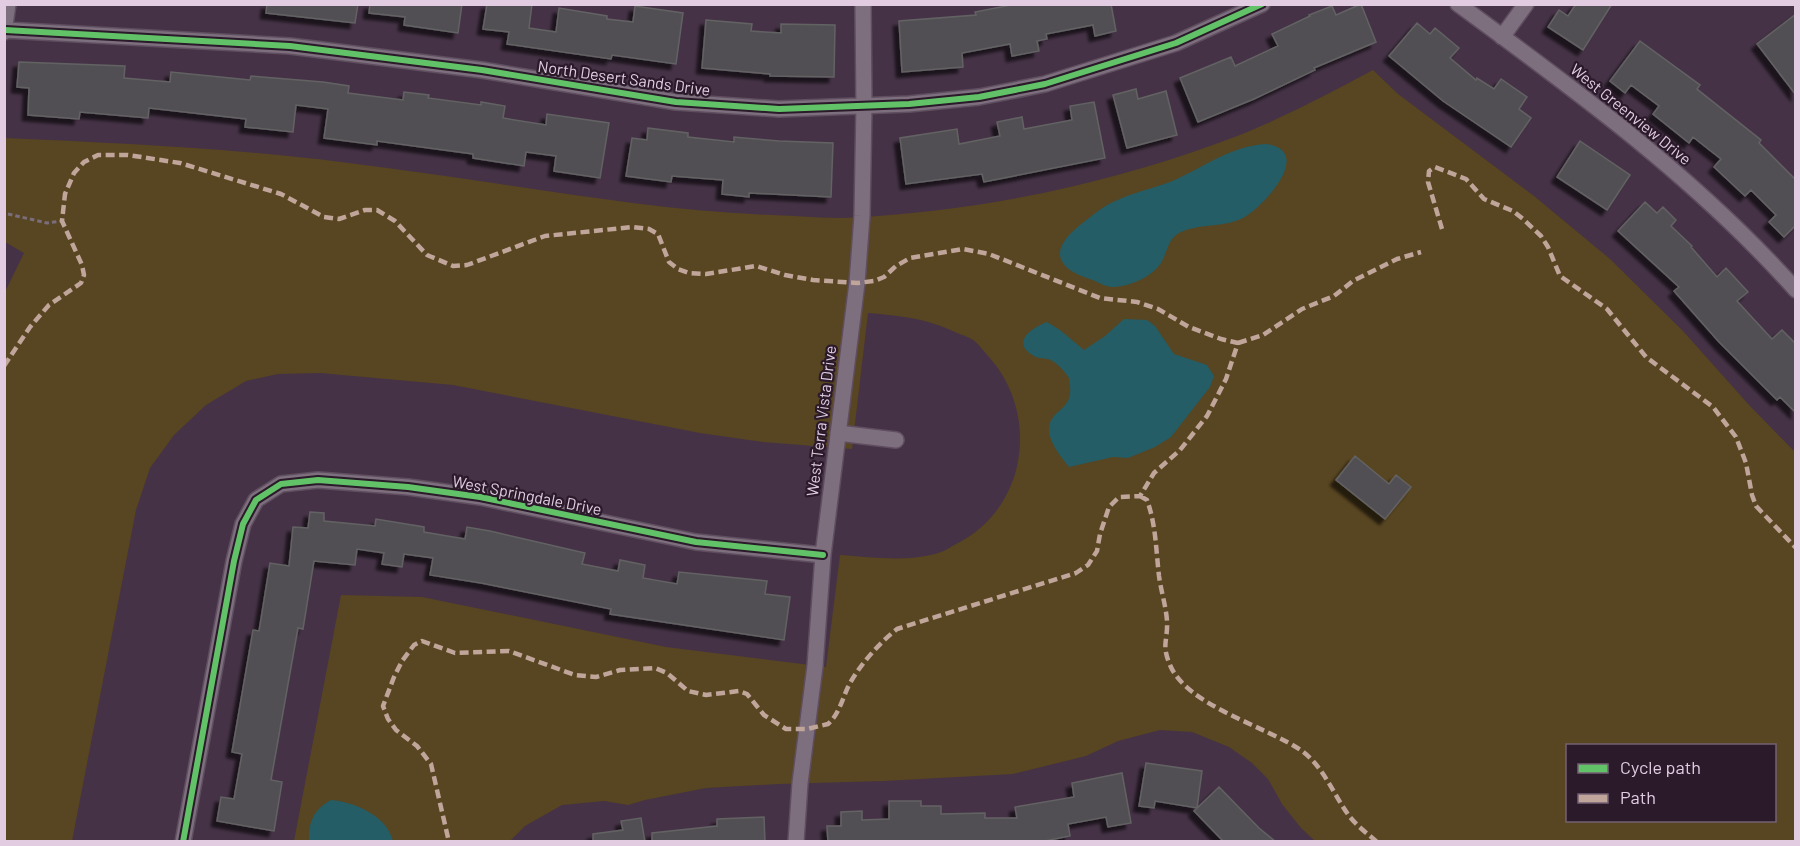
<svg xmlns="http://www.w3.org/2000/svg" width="1800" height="846" font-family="Barlow,sans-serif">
	<defs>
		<filter id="shadow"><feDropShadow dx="-5.5" dy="5.5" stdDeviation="1.5" flood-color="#0009"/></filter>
	</defs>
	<rect width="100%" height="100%" fill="#453246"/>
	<path fill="#584521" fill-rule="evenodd" d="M1373,70L1398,94L1534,196L1610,259L1683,331L1749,405L1795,452V841H1315L1301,828L1282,804L1268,779L1252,763L1229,747L1192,732L1160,730L1118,741L1086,756L1013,774L884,781L779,784L706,788L645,800L628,805L604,801L562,805L525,826L510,841H294L341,595L422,597L666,647L826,667L840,555C871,557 904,562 935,554C944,552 952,546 960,542C1028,505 1039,413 989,357C984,352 979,344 973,340C969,337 962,335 957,333C926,318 901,316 868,313L852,449L763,442L700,433L453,385L320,373L278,374L246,381L206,405L174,435L150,468L136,510L72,841H5L4,294L24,253L5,242V138C117,143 229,148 341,162C439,174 536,190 633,203C687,210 740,214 794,216C811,217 827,218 843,218C973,212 1099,187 1221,142C1274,123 1324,96 1373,70ZM1568,746H1774V820H1568Z"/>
	<path fill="#245d66" d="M1266,144C1315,150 1264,207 1243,218C1223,228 1201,223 1181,232C1168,238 1168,250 1162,261C1154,277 1128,287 1112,287C1107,287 1099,283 1095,281C1085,277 1069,273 1063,263C1050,244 1082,224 1094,214C1119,194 1149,191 1177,179C1207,165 1232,146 1266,144Z
		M1124,319L1147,320L1155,326L1174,354L1207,365L1214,376L1210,387L1171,437L1155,447L1128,458L1113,457L1069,467C1058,453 1037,429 1058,412C1063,408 1070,401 1070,393C1071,388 1069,383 1069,378C1065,372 1056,361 1048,359C1043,358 1039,359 1034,356C1010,343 1031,328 1047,322L1060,330L1084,350L1105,336Z
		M331,800C355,802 387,816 393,841H309C308,822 314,809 331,800Z"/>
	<path fill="#515052" stroke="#636264" stroke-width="1.5" filter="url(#shadow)" d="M267,4H358L355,23L266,13Z
		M370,4H462L458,33L404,25L405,17L369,13Z
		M487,4H532L529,28L556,32L559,8L607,16V19L633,22L635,6L683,13L676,64L612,55L611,59L507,44L509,32L483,29Z
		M1016,4H1111L1116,31L1095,36L1093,25L1046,34L1047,39L1037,41L1039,51L1012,56L1010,44L962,53L963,67L902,72L899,21L976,15L975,12Z
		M1361,4L1376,42L1314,68L1315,70L1254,99L1198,122L1180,78L1231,57L1235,66L1278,46L1272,34L1310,16L1309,15L1332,6L1336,15Z
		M1576,4H1612L1583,50L1548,27L1559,10L1568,16Z
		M1796,14V95L1757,44Z
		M706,20L752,24L751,31L781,33V24L835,25L834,77L770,76V74L702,68Z
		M1417,23L1430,34L1435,28L1459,48L1450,58L1476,80L1477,78L1494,89L1501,79L1527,97L1519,109L1531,118L1511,147L1443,101L1389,56Z
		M1640,41L1700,85L1697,89L1761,140L1759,143L1796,180V225L1784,237L1769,222L1776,215L1751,190L1745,196L1714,167L1721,159L1693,137L1689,143L1653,114L1659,106L1631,85L1625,93L1610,81Z
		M19,62L125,66L124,78L170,82L171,72L250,80L251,76L323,82L349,86L348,93L403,100L404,92L429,95L428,98L481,105V102L505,106L503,118L546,125L547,114L609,123L600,178L554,171L556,156L526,152L524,166L473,158V154L377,141V145L324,138L328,109L296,105L293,132L245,127L246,119L149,108L148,118L80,112L79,119L28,115L29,88L17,87Z
		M1136,89L1138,99L1166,91L1177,135L1127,148L1113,95Z
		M1094,102L1105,158L984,182L982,174L906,184L900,138L957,129L959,144L1000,136L997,122L1022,117L1024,129L1072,120L1070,106Z
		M648,128L688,133V137L734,142V137L779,141L833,143L831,197L749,193V197L722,194L723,180L672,176L671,182L626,176L632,138L647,140Z
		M1580,141L1630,175L1607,210L1557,177Z
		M1645,202L1657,213L1663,207L1676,220L1671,226L1692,246L1691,247L1717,277L1726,268L1748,292L1737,301L1772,339L1782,330L1796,344V413L1780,397L1777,400L1719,342L1674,291L1679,287L1618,231Z
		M1355,456L1389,484L1396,475L1411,487L1385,519L1336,480Z
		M310,512L324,513V521L375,526L376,519L424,527V532L465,539L467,527L490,531L585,553L582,564L618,571L620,560L645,565L643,578L677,584L679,572L767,581L765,594L790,597L784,640L610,614L611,609L481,583L430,575L433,558L404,554L402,567L382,564L384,553L357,549L355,565L314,561L303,629L298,628L271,780L282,782L274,831L217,821L221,797L234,799L242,754L232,752L253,630L259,631L270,563L289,566L293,527L308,528Z
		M1146,763L1202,771L1197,808L1155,801L1154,808L1139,806Z
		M1122,773L1131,823L1108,827L1106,817L1068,824L1070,836L1040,842H828L827,826H841V812L862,811V820L889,819V801H921V806H941V814L985,813V818H1017L1015,807L1074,797L1072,783Z
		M1219,787L1259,828L1276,842H1224L1194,811Z
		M764,817L765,842H652V833L717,826V819Z
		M641,818L645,842H593V834L623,830L621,821Z"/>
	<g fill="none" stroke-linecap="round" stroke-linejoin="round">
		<defs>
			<path id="minor" d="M1458,4C1577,91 1697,179 1796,290
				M5,30L290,46L482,70L676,102L779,109L909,104L979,97L1045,84L1176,43L1262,4
				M4,32L8,4
				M1502,37L1526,4
				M838,433L896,440
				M183,842L234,561L243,524L256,500L281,484L318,480L408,487L480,497L696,542L823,555
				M796,842L800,783L815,666L823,555L857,283L862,216L864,106L863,4"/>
		</defs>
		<use href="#minor" stroke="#5f4e5f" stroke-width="18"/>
		<path stroke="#7b6e7c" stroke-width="3" stroke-dasharray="4.5 3" stroke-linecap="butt" d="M8,214L47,223L62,221"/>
		<use href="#minor" stroke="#7e6f7e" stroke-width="15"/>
		<path stroke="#c0a59a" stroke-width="4.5" stroke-dasharray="9 4.5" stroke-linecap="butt" d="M1442,229L1428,182L1429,171L1435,167L1466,179L1484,199L1513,211L1523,219L1541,236L1548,247L1560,276L1607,309L1646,357L1713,407L1736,437L1746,463L1752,495L1756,506L1796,548
			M1238,343L1263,335L1302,309L1334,296L1353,281L1397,259L1421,252
			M4,366L30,327L49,305L81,283L84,275L82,265L62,221L65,194L74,173L84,162L98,155H128L180,163L281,194L324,217L339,219L365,210H377L395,221L427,255L453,266L467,265L545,236L633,227L649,229L658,234L669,262L678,269L689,273L706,274L756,266L785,275L813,280L857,283L874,281L884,277L896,266L910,258L963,249L989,254L1100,298L1137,302L1158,309L1189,327L1221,339L1238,343L1226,379L1207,416L1180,450L1154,473L1140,496L1119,497L1109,507L1100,534L1097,551L1088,565L1076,573L897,629C879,643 858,667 848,687C842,700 839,714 828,724L807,729H786L764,715L747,694L739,691L706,695L688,691L667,673L655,668L620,670L596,677L575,675L509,651L455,653L422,641L414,645L402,661L394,677L383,706L388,719L396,730L417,746L431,764L449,842
			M1140,496L1147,500C1156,525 1156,550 1159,576C1161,591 1166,606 1167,621C1168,641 1161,644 1170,665C1187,706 1266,726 1302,751C1324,767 1334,796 1350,817C1358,827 1368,834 1377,842"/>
		<defs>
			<path id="cycleway" d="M5,30L290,46L482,70L676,102L779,109L909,104L979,97L1045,84L1176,43L1262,4
				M183,842L234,561L243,524L256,500L281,484L318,480L408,487L480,497L696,542L823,555"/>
		</defs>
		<use href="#cycleway" stroke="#2a1a2a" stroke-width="10"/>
		<use href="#cycleway" stroke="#61c268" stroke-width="6"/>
	</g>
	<g text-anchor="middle" stroke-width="4.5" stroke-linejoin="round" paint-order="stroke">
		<g font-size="16" fill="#e2cce2" stroke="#2a1a2a">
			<text transform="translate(624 78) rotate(8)" y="6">North Desert Sands Drive</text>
			<text transform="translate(1631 114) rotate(39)" y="6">West Greenview Drive</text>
			<text transform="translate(821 421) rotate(-83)" y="6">West Terra Vista Drive</text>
			<text transform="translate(527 495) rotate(11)" y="6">West Springdale Drive</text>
		</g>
	</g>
	<rect width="1800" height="846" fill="none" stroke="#e2cce2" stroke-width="12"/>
	<rect x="1566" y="744" width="210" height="78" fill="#2a1a2a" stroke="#746174" stroke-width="1.5"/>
	<rect x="1578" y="764" width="30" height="9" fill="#61c268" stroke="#746174" stroke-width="1.5"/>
	<text x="1620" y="774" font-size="18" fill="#e2cce2">Cycle path</text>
	<rect x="1578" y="794" width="30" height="9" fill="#c0a59a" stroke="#746174" stroke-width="1.5"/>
	<text x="1620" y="804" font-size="18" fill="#e2cce2">Path</text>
</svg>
